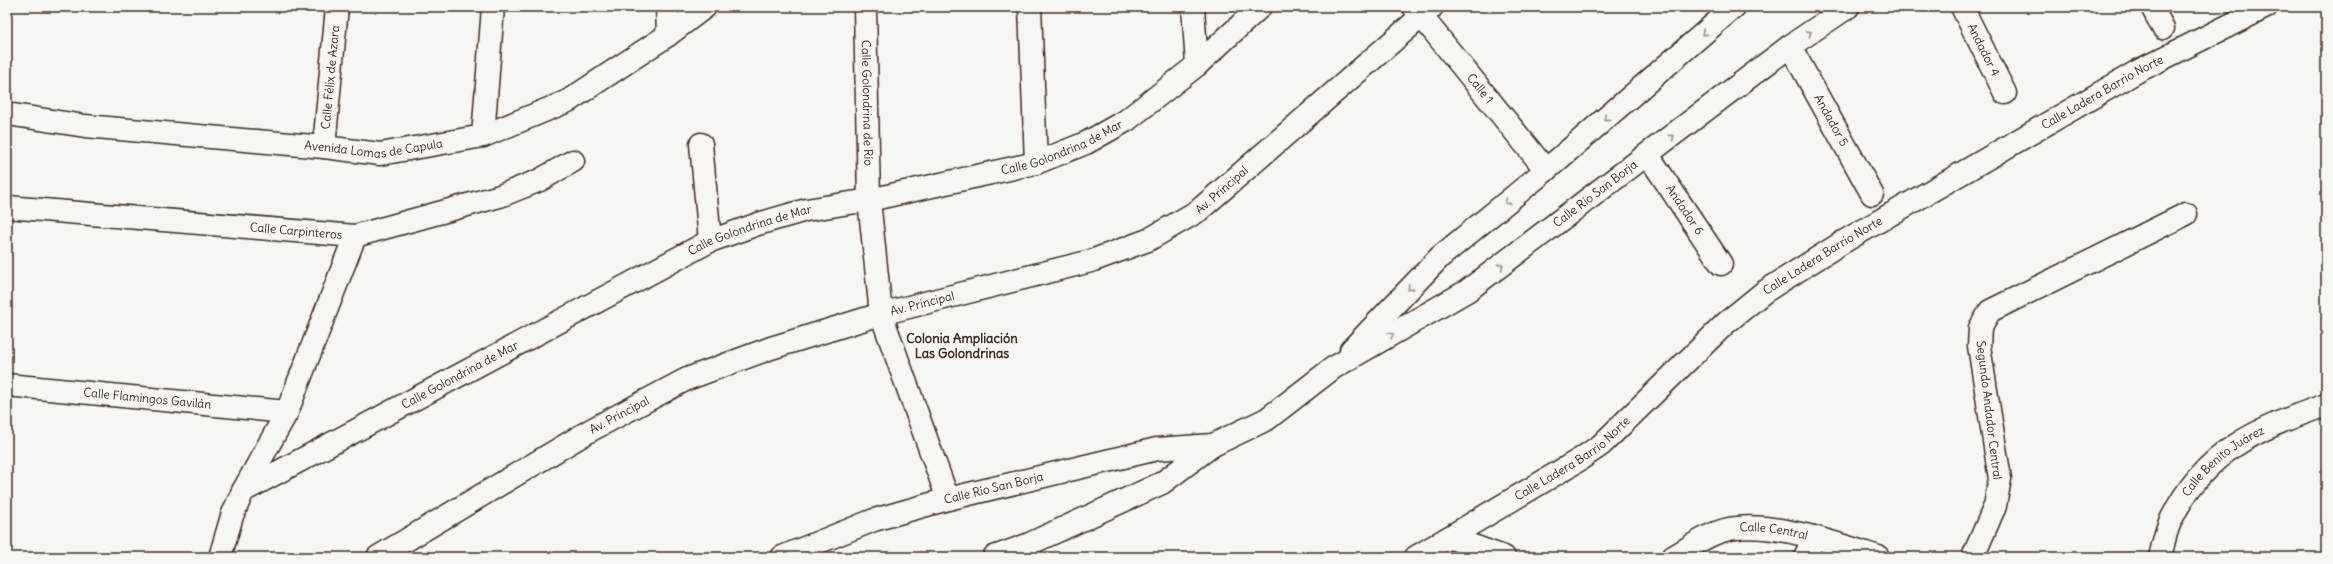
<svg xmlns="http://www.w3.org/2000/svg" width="2333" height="564" font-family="Delius,sans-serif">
	<rect width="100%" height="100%" fill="#f6f6f2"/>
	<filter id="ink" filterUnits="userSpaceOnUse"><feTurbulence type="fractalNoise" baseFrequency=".025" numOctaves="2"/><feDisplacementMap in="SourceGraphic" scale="8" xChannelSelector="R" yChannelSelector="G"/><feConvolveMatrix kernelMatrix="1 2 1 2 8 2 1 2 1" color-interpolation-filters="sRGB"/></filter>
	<g filter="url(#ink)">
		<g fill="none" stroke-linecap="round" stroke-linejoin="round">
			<defs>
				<g id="street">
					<path d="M667,7L668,35"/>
					<path id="s1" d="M865,7L869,200L881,314L948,499"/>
					<path d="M1030,7L1036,163"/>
					<path d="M1193,7L1197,65"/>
					<path id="s2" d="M1414,7L1546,170"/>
					<path id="s3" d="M1962,7L2005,93"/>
					<path d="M2152,7L2163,28"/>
					<path id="s4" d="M1790,46L1872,194"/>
					<path d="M483,136L493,7"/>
					<path d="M701,144L710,241"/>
					<path id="s5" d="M324,147L337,7"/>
					<path id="s6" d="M1648,155L1721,264"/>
					<path id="s7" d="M7,207L355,236L500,196L540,180L573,161"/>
					<path d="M1351,350L1440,257L1546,170L1734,7"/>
					<path id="s8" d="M7,385L287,412"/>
					<path id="s9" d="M243,491L710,241L758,224L806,210L869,200L1036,163L1086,143L1127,120L1197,65L1260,7"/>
					<path d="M1451,538L1504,557"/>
					<path d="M220,557L232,516L243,491L287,412L355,236"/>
					<path id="s10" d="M378,557L591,430L687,379L771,348L881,314L1091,261L1148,240L1198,211L1432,7"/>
					<path id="s11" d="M782,557L874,520L948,499L1157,449L1213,445L1267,419L1333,368L1467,291L1790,46L1848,7"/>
					<path d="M994,557L1027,545L1162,483L1213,445"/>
					<path id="s12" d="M1416,557L1579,460L1601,445L1726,323L1764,292L1843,242L2138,71L2266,7"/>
					<path id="s13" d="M1673,557C1692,546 1713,530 1736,528C1778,523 1838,544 1878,557"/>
					<path d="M1805,557L1814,537"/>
					<path d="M1973,557L1995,506L2000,479L1979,346L1980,328L1990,311L2186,214"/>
					<path id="s14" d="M2160,557C2163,546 2165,533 2170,522C2203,451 2257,429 2326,405"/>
				</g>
				<g id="secondary">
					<path id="s15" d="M7,114L85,126L324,147L380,154L483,136L568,101L668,35L705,7"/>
				</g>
			</defs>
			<use href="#street" stroke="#3b2a1e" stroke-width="25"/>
			<use href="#secondary" stroke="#3b2a1e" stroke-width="25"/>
			<use href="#street" stroke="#f6f6f2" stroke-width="22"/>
			<use href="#secondary" stroke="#f6f6f2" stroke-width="22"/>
		</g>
		<defs><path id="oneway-chevron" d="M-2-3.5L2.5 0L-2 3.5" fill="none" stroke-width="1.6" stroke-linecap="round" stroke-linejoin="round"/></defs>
		<g stroke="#989088">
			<use href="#oneway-chevron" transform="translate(1704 33) rotate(139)"/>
			<use href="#oneway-chevron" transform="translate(1809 33) rotate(-34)"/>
			<use href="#oneway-chevron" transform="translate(1606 118) rotate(139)"/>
			<use href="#oneway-chevron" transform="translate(1672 137) rotate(-37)"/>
			<use href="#oneway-chevron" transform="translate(1507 202) rotate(141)"/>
			<use href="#oneway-chevron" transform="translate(1501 266) rotate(-37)"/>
			<use href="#oneway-chevron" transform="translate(1410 288) rotate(134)"/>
			<use href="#oneway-chevron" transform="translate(1391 335) rotate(-30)"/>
		</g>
	</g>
	<g text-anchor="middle" stroke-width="3" stroke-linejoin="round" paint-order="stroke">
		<g font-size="12" fill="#3b2a1e" stroke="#f6f6f2">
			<text dy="4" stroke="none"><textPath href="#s3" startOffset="48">Andador 4</textPath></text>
			<text dy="4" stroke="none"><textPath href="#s5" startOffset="70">Calle Félix de Azara</textPath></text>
			<text dy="4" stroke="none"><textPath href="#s2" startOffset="105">Calle 1</textPath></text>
			<text dy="4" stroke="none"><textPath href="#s12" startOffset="833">Calle Ladera Barrio Norte</textPath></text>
			<text dy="4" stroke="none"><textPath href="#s1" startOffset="96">Calle Golondrina de Río</textPath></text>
			<text dy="4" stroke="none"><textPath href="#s4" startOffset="85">Andador 5</textPath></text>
			<text dy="4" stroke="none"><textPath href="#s15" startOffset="369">Avenida Lomas de Capula</textPath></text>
			<text dy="4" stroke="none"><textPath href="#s9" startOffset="895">Calle Golondrina de Mar</textPath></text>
			<text dy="4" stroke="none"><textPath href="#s10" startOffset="928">Av. Principal</textPath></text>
			<text dy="4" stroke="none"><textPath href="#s11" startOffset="906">Calle Río San Borja</textPath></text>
			<text dy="4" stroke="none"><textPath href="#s6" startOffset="66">Andador 6</textPath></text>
			<text dy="4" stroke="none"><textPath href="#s7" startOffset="290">Calle Carpinteros</textPath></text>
			<text dy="4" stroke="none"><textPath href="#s9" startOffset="571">Calle Golondrina de Mar</textPath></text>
			<text dy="4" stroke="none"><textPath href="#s12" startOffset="509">Calle Ladera Barrio Norte</textPath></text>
			<text dy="4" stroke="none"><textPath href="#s10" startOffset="604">Av. Principal</textPath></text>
			<text dy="4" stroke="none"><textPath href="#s9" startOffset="246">Calle Golondrina de Mar</textPath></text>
			<text dy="4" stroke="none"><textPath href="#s8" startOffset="141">Calle Flamingos Gavilán</textPath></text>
			<text transform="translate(1989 410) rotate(83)" y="4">Segundo Andador Central</text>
			<text dy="4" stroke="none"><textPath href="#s10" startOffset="280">Av. Principal</textPath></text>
			<text dy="4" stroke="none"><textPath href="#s12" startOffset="185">Calle Ladera Barrio Norte</textPath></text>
			<text dy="4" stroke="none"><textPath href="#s14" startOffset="119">Calle Benito Juárez</textPath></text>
			<text dy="4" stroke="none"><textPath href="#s11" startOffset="223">Calle Río San Borja</textPath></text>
			<text dy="4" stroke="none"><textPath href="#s13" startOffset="108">Calle Central</textPath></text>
		</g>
		<g font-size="13" font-weight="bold" fill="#3b2a1e" stroke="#f6f6f2">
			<text x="962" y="343">Colonia Ampliación<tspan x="962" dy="15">Las Golondrinas</tspan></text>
		</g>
	</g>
	<rect width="2333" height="564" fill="none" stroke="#f6f6f2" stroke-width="24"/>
	<rect x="12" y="12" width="2309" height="540" fill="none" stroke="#3b2a1e" stroke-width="1.5" filter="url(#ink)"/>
</svg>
